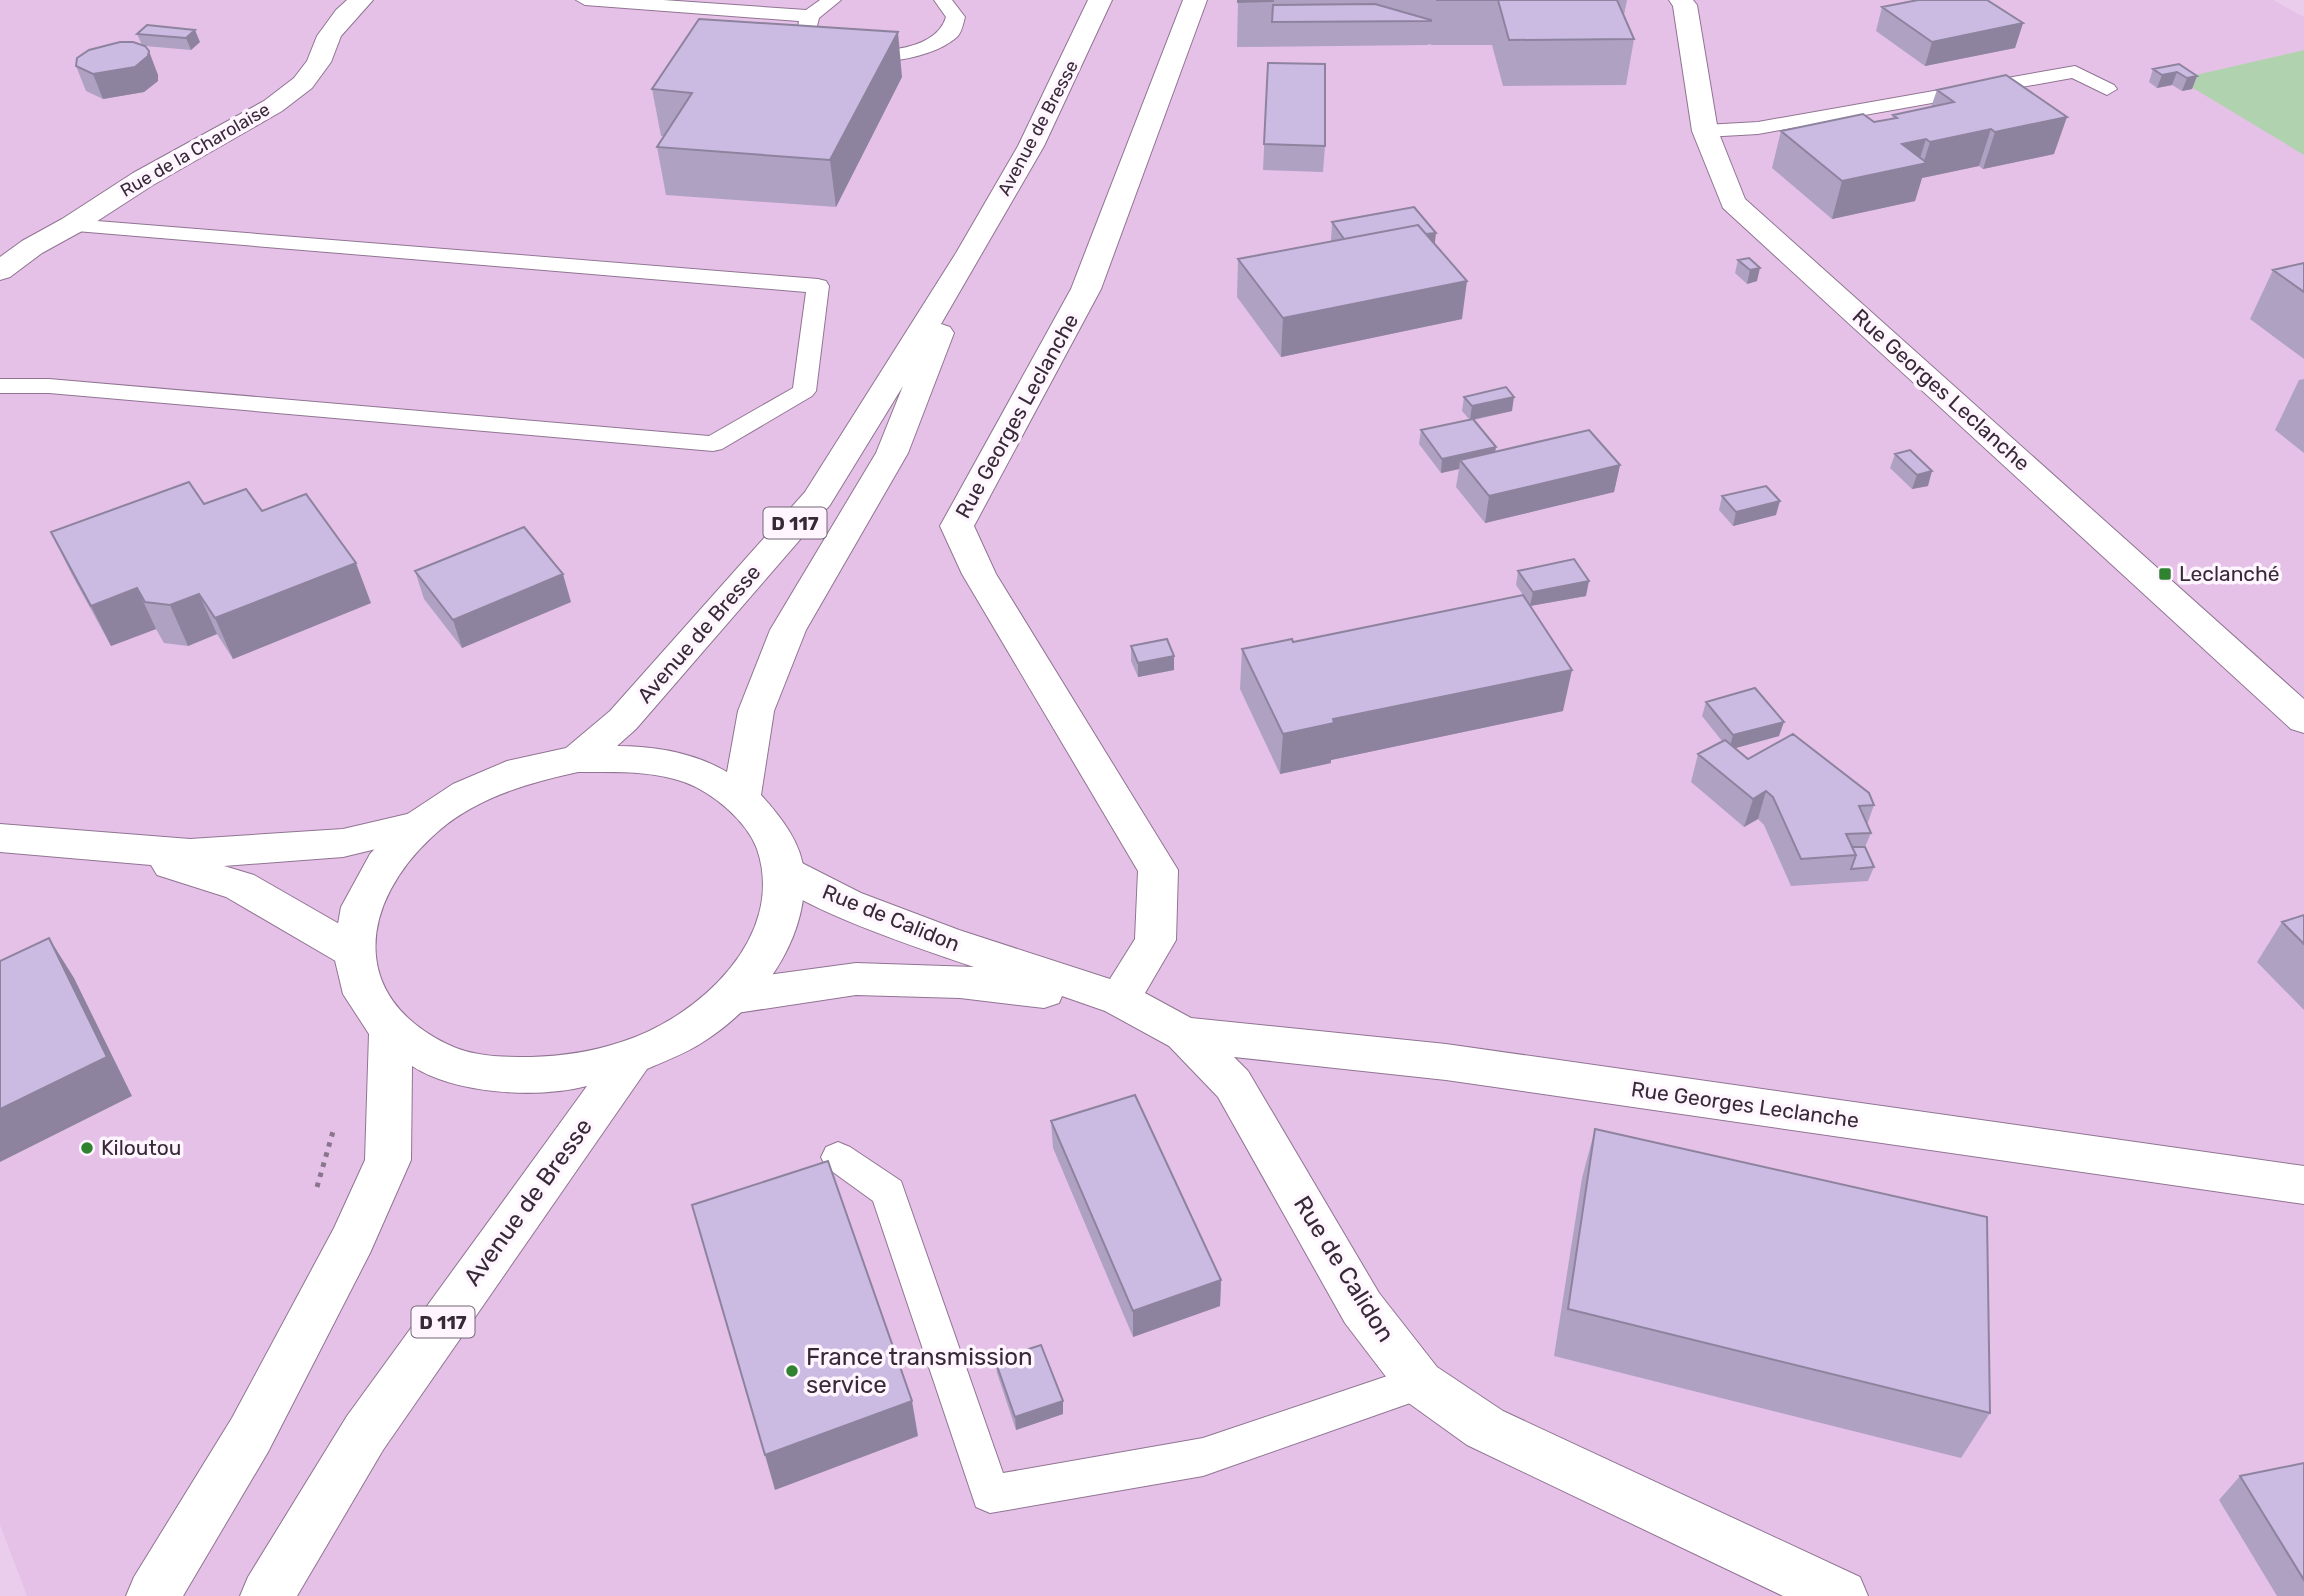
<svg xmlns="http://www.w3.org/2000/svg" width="2304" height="1596" font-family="Rubik,sans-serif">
	<rect width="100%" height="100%" fill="#eacced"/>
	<path fill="#e5c1e8" d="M0,0H2273L2304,17V50L2179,79L2304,155V1596H27L0,1525Z"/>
	<path fill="#b0d2ae" d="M2304,50V155L2178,79Z"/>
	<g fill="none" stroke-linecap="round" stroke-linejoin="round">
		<defs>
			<path id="lane" d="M576,0H663L806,10L820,0H841L819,18L817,26C821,31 826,38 833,41C863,56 935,55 946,17L934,0H952L965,17C963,24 962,32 957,37C928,63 848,72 816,48C809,43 803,34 798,27L799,21L585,5Z
				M2075,66L2114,85L2117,89L2107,95L2072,78L1758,134L1705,137L1698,135L1695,131L1698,127L1705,125L1758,122Z
				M72,219L818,279L826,281L829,286L816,391L812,396L722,449L713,451L49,393H0V379H49L709,436L793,388L806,292L64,230L61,225L64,220Z
				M838,1142L850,1147L901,1181L1003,1473L1203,1438L1420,1365L1433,1371L1439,1383L1433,1395L1203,1476L990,1513L976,1507L873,1201L826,1167L821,1157L826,1147Z"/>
			<path id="street" d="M347,0H373L341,36L331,62L312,88L282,111L153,185L82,231L42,253L10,277L0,280V257L22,241L62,219L133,173L264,101L294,78L307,61L317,36L336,10Z
				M1183,0H1207L1101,289L974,526L996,574L1178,870L1176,940L1145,993L1191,1018L1446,1044L2304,1166V1204L1446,1080L1234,1057L1248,1071L1379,1293L1437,1367L1503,1411L1860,1577L1868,1596H1783L1467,1445L1403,1399L1345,1323L1218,1097L1169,1046L1105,1011L1062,996L1059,1003L1044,1008L960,998L856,995L730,1014L715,1009L709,997L715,985L730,980L856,963L974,967C933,953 782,904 764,871L770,861L784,856L798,861L861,893L959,930L1110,979L1135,939L1138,871L962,574L940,526L1071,289Z
				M1669,0H1693L1697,5L1718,131L1745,199L2304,699V733L2291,729L1723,208L1692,131L1673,6Z
				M420,811L434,815L440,825L434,835L343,857L224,866L254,875L369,941L375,952L369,963L354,968L339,963L226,897L157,875L151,865L0,852V824L190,839L343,829Z"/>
			<path id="primary" d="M1088,0H1112L1044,146L941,324L950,327L954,333L908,453L806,630L774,711L761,795C780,816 802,843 804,873C808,942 757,1009 700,1044C684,1054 665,1061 647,1069L383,1450L297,1596H240L248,1577L347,1416L587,1086C537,1099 455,1094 412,1066L411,1160L370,1253L268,1452L183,1596H126L134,1577L232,1418L334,1228L365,1160L369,1034L343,994L333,952L341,907L370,854L406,815L453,784L507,761L566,748L610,711L805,492L956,253L1018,146ZM903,386L876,453L770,630L738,711L727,772C695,753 654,746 617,746L636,729L830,505ZM578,772C613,772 650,770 684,782C712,792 747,821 757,849C787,937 698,1018 621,1042C591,1052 562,1056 531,1057C504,1057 472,1057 447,1044C348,996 360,903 433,836C472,799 527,783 578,772Z"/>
		</defs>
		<use href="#lane" stroke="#907492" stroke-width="2"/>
		<use href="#street" stroke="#907492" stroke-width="2"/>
		<use href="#primary" stroke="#907492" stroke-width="2"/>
		<path stroke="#8a768c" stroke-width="5" stroke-dasharray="4.5 6" stroke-linecap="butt" d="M317,1187L334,1128"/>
		<use href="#lane" fill="#fff" fill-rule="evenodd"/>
		<use href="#street" fill="#fff" fill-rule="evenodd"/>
		<use href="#primary" fill="#fff" fill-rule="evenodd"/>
	</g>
	<path fill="#afa1c2" d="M1238,0H1627L1624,15L1634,39L1626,85L1503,86L1492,45H1432L1428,44V45L1237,47Z
		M1882,7L2023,23L2015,48L1925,66L1876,31Z
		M147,25L200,42L191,50L145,46L158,75V81L144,92L103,99L86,91L76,66L142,45L137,34Z
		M1268,63L1325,146L1323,172L1263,170Z
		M2179,64L2197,76L2192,89L2182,91L2172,85L2157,88L2149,82L2153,69Z
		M902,77L836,207L666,195L657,147L664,136H661L652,89Z
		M1937,90L2054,154L1983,169L1979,166L1922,178L1915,201L1832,219L1772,168L1781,131L1874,122L1892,119L1893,115L1931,107Z
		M1332,222L1462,319L1281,357L1237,297L1238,259L1331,241Z
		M1749,258L1757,281L1747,284L1735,273L1738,260Z
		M2304,263V359L2250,319L2273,270Z
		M2304,379V453L2275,430L2299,380Z
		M1464,397L1512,411L1474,420L1496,447L1495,452L1620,465L1614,492L1485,523L1456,487L1459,469L1441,473L1419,444L1421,430L1469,419L1462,411Z
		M1895,454L1928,486L1912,489L1890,468Z
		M1722,496L1776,515L1733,526L1719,510Z
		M204,504L262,511L371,603L233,659L217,634L188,646L164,643L156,629L111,646L71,573L51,532Z
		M415,571L571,602L462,648L424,599Z
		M1518,571L1586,596L1530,606L1563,711L1331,760V763L1280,774L1240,689L1242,649L1293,642L1523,595L1516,585Z
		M1131,646L1174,670L1138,677L1131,661Z
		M1706,702L1779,736L1735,748L1748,759L1874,805L1867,825L1871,833L1865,847L1874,867L1868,881L1791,886L1764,825L1758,819L1744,827L1691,782L1698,754L1722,741L1702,716Z
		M2304,915V1010L2257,962L2282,922Z
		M1051,1121L1221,1280L1220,1306L1133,1337L1053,1148Z
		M1595,1129L1990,1413L1961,1458L1554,1356L1582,1178Z
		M995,1360L1063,1401V1414L1016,1430L997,1373Z
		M2304,1463V1596H2277L2219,1500L2240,1476Z"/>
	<path fill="#8e839e" d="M2023,23L2015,48L1925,66L1932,42Z
		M195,30L200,42L191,50L186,38Z
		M898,32L902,77L836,207L830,160Z
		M149,51L158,75V81L144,92L103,99L93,74Z
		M2177,72L2172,85L2157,88L2162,75Z
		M2197,76L2192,89L2182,91L2187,78Z
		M2067,117L2054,154L1983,169L1995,132Z
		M1991,129L1979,166L1922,178L1915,201L1832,219L1842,181L1902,144L1926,139L1918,165L1923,164L1930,142Z
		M1436,233L1433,259L1352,249Z
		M1760,268L1757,281L1747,284L1750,270Z
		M1467,281L1462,319L1281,357L1283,318Z
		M1514,397L1512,411L1470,420L1472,406Z
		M1496,447L1493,461L1460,460L1459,469L1441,473L1442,459Z
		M1620,465L1614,492L1485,523L1489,496Z
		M1932,471L1928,486L1912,489L1917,475Z
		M1780,501L1776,515L1733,526L1736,512Z
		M356,563L371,603L233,659L215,618Z
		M563,574L571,602L462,648L453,620Z
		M1589,581L1586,596L1530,606L1533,592Z
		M137,588L156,629L111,646L91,606Z
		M199,594L217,634L188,646L170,605Z
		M1174,656V670L1138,677V663Z
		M1572,670L1563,711L1331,760V763L1280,774L1283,734L1333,719Z
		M1784,722L1779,736L1729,750L1733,735Z
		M1766,791L1758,819L1744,827L1753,799Z
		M49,938L74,978L132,1096L0,1162V1109Z
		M1221,1280L1220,1306L1133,1337V1311Z
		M912,1401L918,1436L775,1490L765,1455Z
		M1063,1401V1414L1016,1430L1015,1417Z"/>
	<path fill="#cbbbe2" stroke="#8e839e" stroke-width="2" d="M1238,0H1273V1L1238,2Z
		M1436,0H1617L1634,39L1509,40L1498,0Z
		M1918,0H1987L2023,23L1932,42L1882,7Z
		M1375,4L1431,20V21L1272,22L1273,5Z
		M699,19L898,32L830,160L657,147L692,93L652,89Z
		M147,25L195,30L186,38L137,34Z
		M120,42H133L145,46L149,51L148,56L135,67L93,74L76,66L77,58L89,50Z
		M1268,63L1325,64V146L1264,144Z
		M2179,64L2197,76L2187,78L2177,72L2162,75L2153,69Z
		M2006,75L2067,117L1995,132L1991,129L1930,142L1926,139L1902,144L1927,163L1842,181L1781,131L1863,114L1874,122L1897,118L1893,115L1954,102L1937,90Z
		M1414,207L1436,233L1426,234L1418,225L1344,239L1332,222Z
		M1418,225L1467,281L1283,318L1238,259Z
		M1749,258L1760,268L1750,270L1738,260Z
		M2304,263V292L2273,270Z
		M1506,387L1514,397L1472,406L1464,397Z
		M1473,419L1496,447L1442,459L1421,430Z
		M1589,430L1620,465L1489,496L1460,460Z
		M1910,450L1932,471L1917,475L1895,454Z
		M189,482L204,504L246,489L262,511L306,494L356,563L215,618L199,594L170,605L145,602L137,588L91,606L51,532Z
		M1766,486L1780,501L1736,512L1722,496Z
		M524,527L563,574L453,620L415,571Z
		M1574,559L1589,581L1533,592L1518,571Z
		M1523,595L1572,670L1333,719L1334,723L1283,734L1242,649L1292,639L1293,642Z
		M1167,639L1174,656L1138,663L1131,646Z
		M1755,688L1784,722L1733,735L1706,702Z
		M1793,734L1869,793L1874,805L1859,806L1871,833L1846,834L1856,855L1801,859L1773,797L1766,791L1753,799L1698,754L1725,740L1748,759Z
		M1852,847H1865L1874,867L1851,869L1856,855Z
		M2304,915V944L2282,922Z
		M49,938L107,1057L0,1109V961Z
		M1135,1095L1221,1280L1133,1311L1051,1121Z
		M1595,1129L1987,1217L1990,1413L1568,1309Z
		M828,1161L912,1401L765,1455L692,1205Z
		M1041,1345L1063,1401L1015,1417L995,1360Z
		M2304,1463V1580L2240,1476Z"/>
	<g fill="#2e8230" stroke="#fef5ff" stroke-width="2.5">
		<rect x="2158" y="567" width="14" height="14" rx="3.5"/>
		<circle cx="87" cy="1148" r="7"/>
		<circle cx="792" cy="1371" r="7"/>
	</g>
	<g text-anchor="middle" stroke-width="7" stroke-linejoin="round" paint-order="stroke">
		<g font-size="18" fill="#362a37" stroke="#fef5ff">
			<text transform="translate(1038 128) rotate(-62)" y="6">Avenue de Bresse</text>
			<text transform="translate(195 150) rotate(-30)" y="6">Rue de la Charolaise</text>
		</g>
		<g fill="#fef5ff" stroke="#726773" stroke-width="2">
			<rect x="763.5" y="507.5" width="63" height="31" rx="5"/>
			<rect x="411.5" y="1306.5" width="63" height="31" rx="5"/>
		</g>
		<g font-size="19" font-weight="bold" fill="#362a37">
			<text x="795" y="530">D 117</text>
			<text x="443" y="1329">D 117</text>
		</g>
		<g font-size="21" fill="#362a37" stroke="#fef5ff">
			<text transform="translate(1941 390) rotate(42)" y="7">Rue Georges Leclanche</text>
			<text transform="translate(1017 416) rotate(-61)" y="7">Rue Georges Leclanche</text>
			<text transform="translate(699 634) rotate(-49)" y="7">Avenue de Bresse</text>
			<text transform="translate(891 918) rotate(22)" y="7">Rue de Calidon</text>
			<text transform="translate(1745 1105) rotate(8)" y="7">Rue Georges Leclanche</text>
		</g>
		<g font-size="21" fill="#362a37" stroke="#fef5ff" text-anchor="start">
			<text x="2179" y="581">Leclanché</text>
			<text x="101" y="1155">Kiloutou</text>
		</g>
		<g font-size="24" fill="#362a37" stroke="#fef5ff">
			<text transform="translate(528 1202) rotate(-54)" y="8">Avenue de Bresse</text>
			<text transform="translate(1344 1269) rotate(58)" y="8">Rue de Calidon</text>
		</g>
		<g font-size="24" fill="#362a37" stroke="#fef5ff" text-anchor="start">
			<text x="806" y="1365">France transmission<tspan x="806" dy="28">service</tspan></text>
		</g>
	</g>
</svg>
